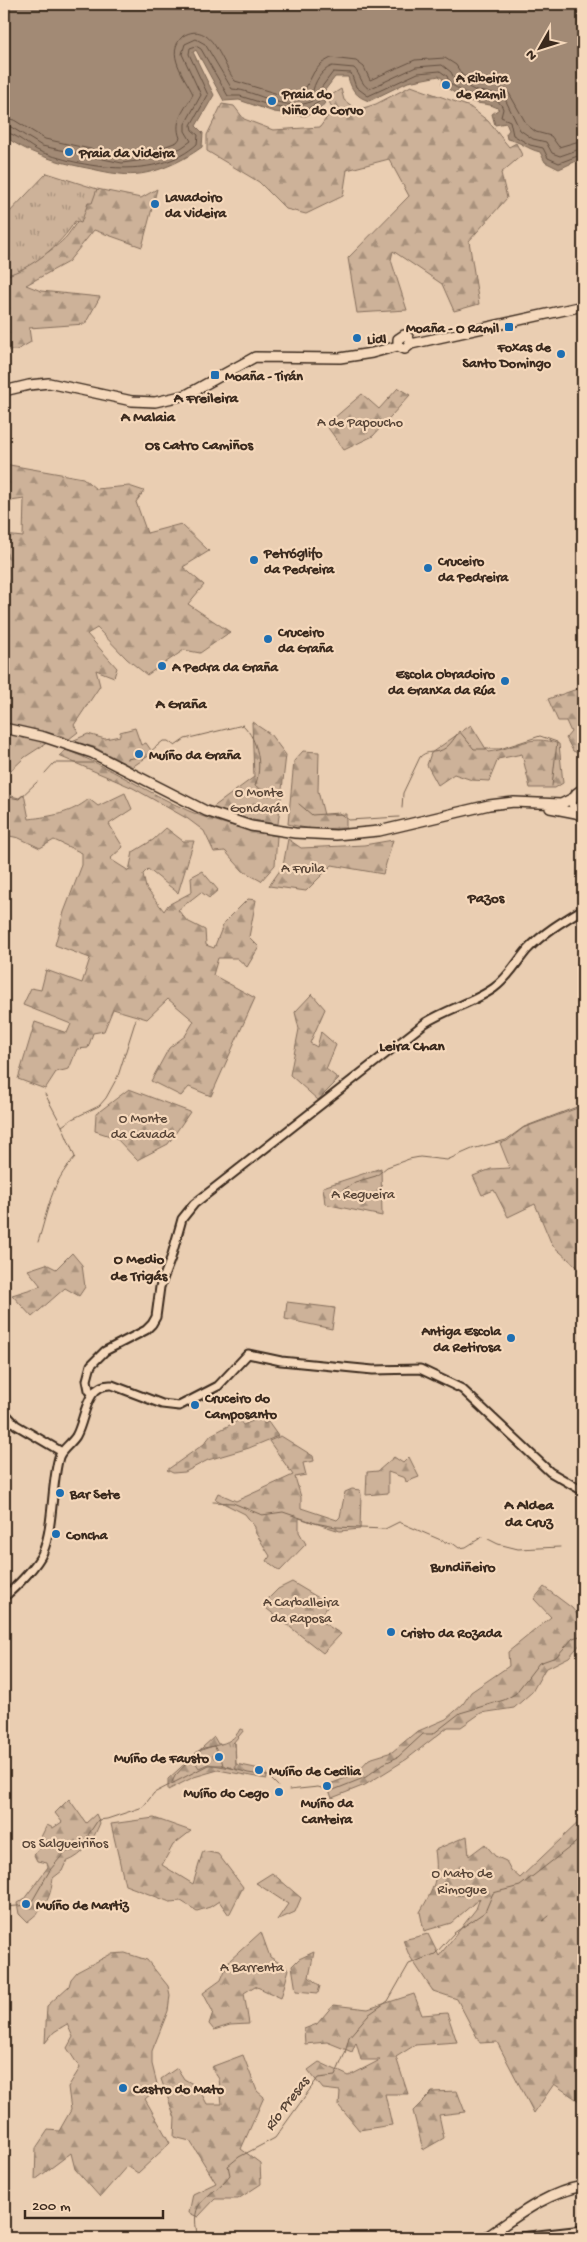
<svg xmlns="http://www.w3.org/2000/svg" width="587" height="2242" font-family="'Gochi Hand',sans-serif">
	<defs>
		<pattern id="forest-firs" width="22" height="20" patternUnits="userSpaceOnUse" patternTransform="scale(1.25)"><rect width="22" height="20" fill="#cdb299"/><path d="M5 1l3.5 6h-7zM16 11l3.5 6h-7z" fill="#a8917c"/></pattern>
		<pattern id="cemetery-stones" width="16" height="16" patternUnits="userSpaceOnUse" patternTransform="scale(1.25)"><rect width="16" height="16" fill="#cdb299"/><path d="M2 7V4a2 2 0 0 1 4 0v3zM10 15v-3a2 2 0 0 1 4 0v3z" fill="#a8917c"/></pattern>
		<pattern id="park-tufts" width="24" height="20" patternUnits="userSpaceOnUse" patternTransform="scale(1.25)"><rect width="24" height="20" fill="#cdb299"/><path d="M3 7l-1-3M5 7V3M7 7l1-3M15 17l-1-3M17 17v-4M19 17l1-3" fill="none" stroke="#a8917c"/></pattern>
	</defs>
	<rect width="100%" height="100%" fill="#eaceb2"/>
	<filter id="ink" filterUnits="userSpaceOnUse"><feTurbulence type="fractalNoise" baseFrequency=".02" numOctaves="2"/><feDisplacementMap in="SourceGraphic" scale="10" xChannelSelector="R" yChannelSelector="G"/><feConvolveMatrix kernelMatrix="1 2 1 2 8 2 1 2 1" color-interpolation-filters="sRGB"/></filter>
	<g filter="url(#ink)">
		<path fill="url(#forest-firs)" stroke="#846e5c" d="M411,86L470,107L488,121L509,147L516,143L522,155L501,173L507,198L469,241L479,304L454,311L442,284L393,251L391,260L407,310L357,313L348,258L409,196L389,159L347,170L343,196L306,214L286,209L259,182L207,151V135L222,104L234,106L244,119L273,130L320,127L333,109L327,98L341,89L344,100L357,110L376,104Z
			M97,189L141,198L157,189L142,247L94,230L68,262L26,285L41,291L100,297L85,324L29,328L31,342L17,350H4V276C20,272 56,249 67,236C78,222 87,204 97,189Z
			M398,388L410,395L373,436L344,450L326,425L362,394L379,409Z
			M4,464L83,478L96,489L129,486L144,491L136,502L147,533L181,524L209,551L183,567L204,585L188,604L230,632L200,653L184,650L147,675L127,659L97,628L87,634L117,668L114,677L96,670L100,686L74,725L78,732L69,739L59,735L25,757L4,777V535L23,537L24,499L4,502Z
			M583,687V755L573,751L566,738L571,732L566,721H558L548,699Z
			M252,722L270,734L286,755L278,824L247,819L212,808L254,777Z
			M471,725L488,752C519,748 528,733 559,744L563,783L555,788H530L522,754L498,759L489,781L472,780L454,774L438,785L427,765L431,753Z
			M135,728L141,745L146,743L153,753L132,767L94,747L72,741L88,734L105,739L120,736V732Z
			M66,750C109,766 146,792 189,811C217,823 246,830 277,836L275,865L261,881L243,871L225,851L214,852L204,831L188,819L133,788L59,756Z
			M303,751L319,752L318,791L324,815L346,814V828L310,829L288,824L294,761Z
			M125,793L132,809L109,824L123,847L110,859L129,871L133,852L153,840L166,828L183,841H194L178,893L148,869L143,874L146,888L164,911L168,905L192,892L191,877L202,871L218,890L209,898L201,892L178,910L187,921L205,930L206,945L214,948L224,923L248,899L256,900L249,937L259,947L247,967L237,958H218L213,975L255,998L211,1096L189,1087L181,1096L151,1081L169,1048L185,1036L194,1021L168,999L147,1019L113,1009L104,1031L93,1033L88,1048L77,1049L69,1069L56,1072L45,1089L18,1079L35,1022L67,1033L71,1024L23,1005L31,988L41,990L46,970L82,983L90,958L55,945L64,912L82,865V853L54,840L40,848L19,838L5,835L8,795L19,798L24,794L29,819C52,816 70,814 89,799L98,806Z
			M288,839L301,848L364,845L393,840L383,874L332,865L306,891L269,886L283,866Z
			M312,994L325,1009L310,1043L317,1047L321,1032L336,1045L326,1069L339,1079L318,1100L290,1075L299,1029L295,1012Z
			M129,1089L190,1112L168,1144L137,1160L116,1138L95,1131L96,1114Z
			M583,1106V1272L552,1245L535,1204L508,1217L494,1190L482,1195L473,1176L491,1169L510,1168L500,1143L507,1141L523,1128Z
			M381,1168L382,1216L325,1204L323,1187Z
			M72,1253L82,1265L85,1287L79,1296L65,1288L32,1317L12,1295L41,1286L28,1270L46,1264L56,1269Z
			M287,1302L335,1308L332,1329L285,1319Z
			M281,1436L313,1456L314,1461L303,1463L306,1475L295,1477L301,1497V1508L337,1520L340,1517L345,1492L352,1489L360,1490L361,1495L360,1529L340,1531L299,1518V1532L306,1544L280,1571L267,1561L270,1556L255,1532V1527L245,1514L215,1499L218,1493L236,1501L293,1475L269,1441Z
			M394,1457L403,1463L409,1457L419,1477L406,1482L405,1478L388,1472V1493L366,1495L367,1472L378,1471Z
			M292,1582L329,1604L319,1620L341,1634L323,1653L262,1605L278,1589Z
			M544,1587L572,1608L583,1622V1641L569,1657L545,1669L532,1692L514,1708L481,1713L461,1727H448L407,1759L365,1785L332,1798L327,1785L354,1775L369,1759L392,1752L416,1732L446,1719L463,1704L471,1692L509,1666L508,1652L551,1617L534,1599Z
			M214,1737L218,1744L235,1743L236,1764L265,1770L267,1779L218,1770L194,1777L168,1790V1779Z
			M69,1799L86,1823L96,1814L100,1823C93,1840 85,1855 66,1862L62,1871L53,1878C50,1900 45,1908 27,1922L19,1914L17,1903L24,1899L48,1867L47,1863L37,1861L34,1855L44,1843L40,1839L47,1825L53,1828L62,1822L55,1813Z
			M154,1818L191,1831L173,1845L162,1865L193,1884L203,1851L218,1854L243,1887L229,1915L219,1901L210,1907L197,1911L181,1901L170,1902L125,1885L111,1824Z
			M583,1818V2097L579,2101L554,2084L534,2113L497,2042L480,2043L457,1999L433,1991L409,1955L403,1940L428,1934L439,1956L476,1909L480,1898L451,1923L424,1931L420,1912C434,1888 439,1879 435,1850L467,1836L469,1856L485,1844L495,1856L506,1861L511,1870L520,1878Z
			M272,1873L301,1898L295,1912L277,1920L288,1904L256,1883Z
			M261,1932L270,1957L289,1969L281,1998L255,1986L244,1993L249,2024L230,2025L214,2030L209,2024L213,2012L203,1993L221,1980L229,1961Z
			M314,1952L309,1977L320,1986L318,1993L296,1991L292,1966L299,1959Z
			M125,1953L147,1960L168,1986L170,1995L168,2011L152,2051V2064L158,2088L145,2099L170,2143L138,2173L127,2166L100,2197L75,2169L71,2153L35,2180L36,2148L48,2130L59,2131L71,2110L68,2087L80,2068L67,2048L73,2037L67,2024L54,2032L45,2043L47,2006L69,1986L71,1979L77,1972L111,1954Z
			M414,1994L422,2015L447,2013L457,2042L415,2045L396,2057L408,2094H385L392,2125L359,2130L339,2106L340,2091L323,2089L308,2070L319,2062L349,2076L380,2060H361L356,2042L352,2052L327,2042L305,2044L304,2029L317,2024L333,2005L368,2009Z
			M243,2055L257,2091L264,2097L241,2149L260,2163L261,2184L238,2199H215L198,2217L189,2213L193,2194L216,2183L190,2141L174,2137L175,2118L161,2079L177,2068L184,2079L198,2087L207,2104H222L219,2079L211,2067Z
			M457,2091L465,2112L439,2115L444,2138L423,2150L413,2111L432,2092Z"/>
		<path fill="url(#cemetery-stones)" stroke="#846e5c" d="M263,1417L264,1424L268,1422L278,1436L249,1448L208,1460L185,1472L173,1473L167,1470L204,1444L211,1435L239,1420L243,1425Z"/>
		<path fill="url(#park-tufts)" stroke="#846e5c" d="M47,173L97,189L92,203H88L81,223L75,221C61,245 31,269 4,276V218Z
			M240,1729L244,1730L233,1743H235L236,1769L208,1764L199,1768L192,1757C208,1741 230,1750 240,1729Z"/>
		<path fill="#a28a75" stroke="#796452" d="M4,4H583V158L559,169L545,162L540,152C527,149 520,141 507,139L506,134L509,130L506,123L495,125L492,114L499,109C490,103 483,105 473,102C466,100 447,89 442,84L443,79L439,76L408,82L369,101C356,97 351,89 348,77H335L322,94L325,103L319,110L305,116L274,112L239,100L224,101L196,50L193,52L214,95L196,126L203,133L202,147C180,163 148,178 120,174C107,173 94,169 82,167C53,161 28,153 4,136Z"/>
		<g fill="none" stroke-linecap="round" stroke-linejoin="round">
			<path stroke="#645041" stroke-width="1" d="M4,118L14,120L45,139L122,156L150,152L177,142L180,138C173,120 185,110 193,94C185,77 164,53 183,36C212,19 222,64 235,81L278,94L301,97L314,72L322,63L331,58L356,61L364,67L370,80L415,60L445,58L456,65L462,75L479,84L498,86L509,93L527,125L536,132L551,136L559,147L583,140
				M4,126L11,127L42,146L122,163L152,159L181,148L191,141L185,131V124L201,95L182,54L185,44L196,39L205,44L232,89C256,90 287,114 312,101C311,88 319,71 332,66L354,68C361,75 360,83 369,89L416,67L442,65L451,72L455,80L476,91L494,93L505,99L520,130L533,139L546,142L552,153L560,156L583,148
				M4,132C16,133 29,147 41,152C87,169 158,180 197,144L198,135L192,130L191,125L208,95L189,54L190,48L196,46L201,49L228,96H240L275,107L304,111L319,102L318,92L333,72L351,73L356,87L368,96L418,73L440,71L447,76L450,84C458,88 467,95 475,97C486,100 499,96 503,109L501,117L510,121L513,135L530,145L543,148L548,158L559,163L583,154"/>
			<path stroke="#796452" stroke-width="1" d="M127,759L145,756L163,741H168L175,746L185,739L243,725C258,740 263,766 255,786L265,791L278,790
				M45,773L54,763H93
				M4,796L19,799L37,782
				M299,804L312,815L339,813L349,820L399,817
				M402,808L403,793L420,757C426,751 431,753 439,751C448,749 454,739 459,731L474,749H500L540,736L557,742L552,786
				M45,1094L62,1126
				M342,1191L355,1182L376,1176L387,1167L409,1159L420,1157L447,1160L472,1149L506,1140L524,1127L582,1105
				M38,1242C49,1208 50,1185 75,1157L62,1126L72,1119L99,1106L106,1098L118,1076L136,1019
				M213,1502L233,1503L262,1515L283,1512L315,1523L336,1527L385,1529L399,1522L450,1544L451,1542L459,1548L466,1547L482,1537
				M488,1539L498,1544L518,1549L560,1547
				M221,1758L223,1765
				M172,1782L175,1776L197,1752L204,1748L214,1746L218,1753
				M289,1790L318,1787L331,1791L366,1777L383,1764L398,1757L423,1734H433L460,1713L504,1700L515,1694L539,1663L556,1657L573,1638L583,1635
				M4,1907L30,1905L50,1870L65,1852L77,1850L89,1840L88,1835L98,1820L107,1819L143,1807L154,1793L208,1765H222L248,1773L268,1776L278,1786
				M543,1921L549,1916
				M198,2238C188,2196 209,2202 230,2175L228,2166L239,2157L275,2138L318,2078L335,2076L345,2053L349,2037L368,2015L388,2001L409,1964L435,1954L454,1933L485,1912L493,1893L520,1886L583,1837"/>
			<defs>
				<path id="tertiary" d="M92,1393L89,1390L87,1380L91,1365L105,1351L146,1330L152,1324L156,1317L160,1287L171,1258L182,1219L194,1204L425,1023C447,1009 475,1002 494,988C508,978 516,963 527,950C543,933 563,921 583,909
					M4,1412L16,1425L62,1452
					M4,1597C15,1588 38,1565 43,1552C54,1525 51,1485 59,1457C62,1449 71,1444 76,1436C86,1419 85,1383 112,1385L162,1404L179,1406L218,1386L248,1354L281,1361L373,1370L420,1369L462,1389L550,1472L583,1491
					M511,2238L583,2230"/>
				<path id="secondary" d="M583,788L576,793L572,803L576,813L583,818"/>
				<path id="primary" d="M398,346V339L404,335L408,337L411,344
					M4,391L29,385L49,383L132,401L155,402L186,395L255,357L340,358L372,353L398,346L405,349L411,344L583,306
					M485,2238C516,2217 545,2193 583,2186"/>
				<path id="trunk" d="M4,728L44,737L92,753L206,811L251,826L295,833L336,835L379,831L489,805L514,802L561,804L573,798
					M550,808L576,813"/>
			</defs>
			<use href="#tertiary" stroke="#3b2a1e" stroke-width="11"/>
			<use href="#secondary" stroke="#3b2a1e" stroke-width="11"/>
			<use href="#primary" stroke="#3b2a1e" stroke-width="12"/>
			<use href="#trunk" stroke="#3b2a1e" stroke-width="12"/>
			<use href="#tertiary" stroke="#f5d8bb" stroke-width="7"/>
			<use href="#secondary" stroke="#f5d8bb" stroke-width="8"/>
			<use href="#primary" stroke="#f5d8bb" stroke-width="9"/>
			<use href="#trunk" stroke="#f5d8bb" stroke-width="9"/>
		</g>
	</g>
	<g fill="#1f6fb2" stroke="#f5d8bb" stroke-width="2">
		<circle cx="446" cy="85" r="5"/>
		<circle cx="272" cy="101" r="5"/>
		<circle cx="69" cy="152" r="5"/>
		<circle cx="155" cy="204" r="5"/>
		<rect x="504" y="322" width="10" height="10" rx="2.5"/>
		<circle cx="357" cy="338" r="5"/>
		<circle cx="561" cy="354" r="5"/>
		<rect x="210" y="370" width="10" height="10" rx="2.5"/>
		<circle cx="254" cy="560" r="5"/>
		<circle cx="428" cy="568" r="5"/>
		<circle cx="268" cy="639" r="5"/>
		<circle cx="162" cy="666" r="5"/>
		<circle cx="505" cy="681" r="5"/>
		<circle cx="139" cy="754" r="5"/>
		<circle cx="511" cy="1338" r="5"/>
		<circle cx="195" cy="1405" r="5"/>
		<circle cx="60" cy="1493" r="5"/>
		<circle cx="56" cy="1534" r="5"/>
		<circle cx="391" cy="1632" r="5"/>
		<circle cx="219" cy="1757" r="5"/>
		<circle cx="259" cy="1770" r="5"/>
		<circle cx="327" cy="1786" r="5"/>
		<circle cx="279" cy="1792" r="5"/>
		<circle cx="26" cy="1904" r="5"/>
		<circle cx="123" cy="2088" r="5"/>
	</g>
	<g text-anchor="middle" stroke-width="4.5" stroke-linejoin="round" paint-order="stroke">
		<g font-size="14" font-weight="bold" fill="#3b2a1e" stroke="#f5d8bb" text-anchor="start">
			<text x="456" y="82">A Ribeira<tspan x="456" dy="16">de Ramil</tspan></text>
			<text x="282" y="98">Praia do<tspan x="282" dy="16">Niño do Corvo</tspan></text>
			<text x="79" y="157">Praia da Videira</text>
			<text x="165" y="201">Lavadoiro<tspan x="165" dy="16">da Videira</tspan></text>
			<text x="499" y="332" text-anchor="end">Moaña - O Ramil</text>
			<text x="367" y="343">Lidl</text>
			<text x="551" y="351" text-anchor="end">Foxas de<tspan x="551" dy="16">Santo Domingo</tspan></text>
			<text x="225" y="380">Moaña - Tirán</text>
			<text x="264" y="557">Petróglifo<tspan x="264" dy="16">da Pedreira</tspan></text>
			<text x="438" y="565">Cruceiro<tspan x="438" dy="16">da Pedreira</tspan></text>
			<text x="278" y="636">Cruceiro<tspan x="278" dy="16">da Graña</tspan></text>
			<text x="172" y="671">A Pedra da Graña</text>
			<text x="495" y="678" text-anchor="end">Escola Obradoiro<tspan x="495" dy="16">da Granxa da Rúa</tspan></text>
			<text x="149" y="759">Muíño da Graña</text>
			<text x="501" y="1335" text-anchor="end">Antiga Escola<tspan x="501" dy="16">da Retirosa</tspan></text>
			<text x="205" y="1402">Cruceiro do<tspan x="205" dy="16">Camposanto</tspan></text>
			<text x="70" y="1498">Bar Sete</text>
			<text x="66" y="1539">Concha</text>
			<text x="401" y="1637">Cristo da Rozada</text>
			<text x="209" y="1762" text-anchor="end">Muíño de Fausto</text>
			<text x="269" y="1775">Muíño de Cecilia</text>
			<text x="269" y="1797" text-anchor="end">Muíño do Cego</text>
			<text x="327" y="1807" text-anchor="middle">Muíño da<tspan x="327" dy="16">Canteira</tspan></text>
			<text x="36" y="1909">Muíño de Martiz</text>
			<text x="133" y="2093">Castro do Mato</text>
		</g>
		<g font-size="14" fill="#584537" stroke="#f5d8bb">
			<text x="360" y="426">A de Papoucho</text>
			<text x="259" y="796">O Monte<tspan x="259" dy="16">Gondarán</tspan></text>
			<text x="303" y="872">A Fruila</text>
			<text x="143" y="1122">O Monte<tspan x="143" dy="16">da Cavada</tspan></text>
			<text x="363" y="1198">A Regueira</text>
			<text x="301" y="1606">A Carballeira<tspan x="301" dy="16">da Raposa</tspan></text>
			<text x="65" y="1847">Os Salgueiriños</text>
			<text x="462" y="1877">O Mato de<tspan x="462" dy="16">Rimogue</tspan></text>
			<text x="252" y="1971">A Barrenta</text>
		</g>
		<g font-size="15" font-weight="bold" fill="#3b2a1e" stroke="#f5d8bb">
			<text x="206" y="402">A Freileira</text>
			<text x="148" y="421">A Malaia</text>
			<text x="199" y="449">Os Catro Camiños</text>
			<text x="181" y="708">A Graña</text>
			<text x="486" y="902">Pazos</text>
			<text x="412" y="1050">Leira Chan</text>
			<text x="139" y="1263">O Medio<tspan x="139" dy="17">de Trigás</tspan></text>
			<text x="529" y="1509">A Aldea<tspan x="529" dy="17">da Cruz</tspan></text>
			<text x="463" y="1571">Bundiñeiro</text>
		</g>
		<g font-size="15" font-style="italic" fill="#554234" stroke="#f5d8bb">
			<text transform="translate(286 2103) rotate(-53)" y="5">Río Presas</text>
		</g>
	</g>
	<rect width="587" height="2242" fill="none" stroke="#f5d8bb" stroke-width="20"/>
	<rect x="10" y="10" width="567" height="2222" fill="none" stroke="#3b2a1e" stroke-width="2" filter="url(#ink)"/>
	<g transform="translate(540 48) rotate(231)" stroke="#f5d8bb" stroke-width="4" paint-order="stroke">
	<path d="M0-4L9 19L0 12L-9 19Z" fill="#3b2a1e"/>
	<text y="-8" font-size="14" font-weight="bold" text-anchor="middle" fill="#3b2a1e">N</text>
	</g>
	<path d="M25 2210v8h138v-8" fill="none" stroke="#3b2a1e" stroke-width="2.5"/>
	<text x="32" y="2210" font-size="15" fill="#3b2a1e" stroke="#f5d8bb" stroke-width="4" paint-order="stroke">200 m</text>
</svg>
